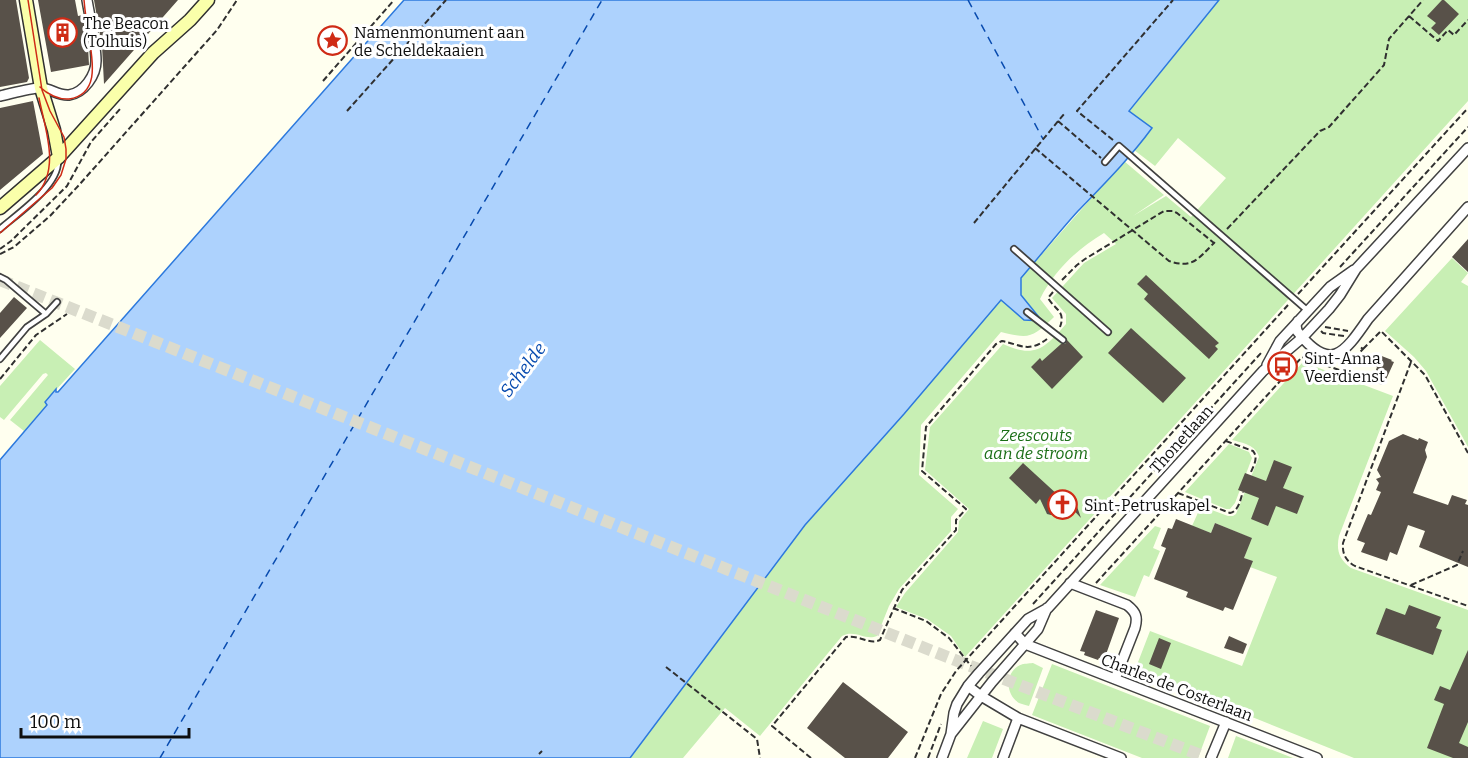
<svg xmlns="http://www.w3.org/2000/svg" width="1468" height="758" font-family="Bitter,serif">
	<rect width="100%" height="100%" fill="#ffffef"/>
	<path fill="#c8efb4" d="M1219,0H1468V101L965,657L951,636L927,619L896,607L905,593L958,532L959,521L969,509L925,470L930,427L1003,344C1035,359 1045,348 1066,324V314L1052,298L1084,263L1116,244L1104,233C1077,249 1054,271 1040,299L1054,317C1032,338 1030,339 1001,332L921,425L919,475L958,509L951,517V531L899,589L889,606L877,636C865,641 855,629 842,636L760,736L725,708L683,758H630L805,525L904,414L1001,300L1024,320L1041,321L1021,295V278L1124,161L1164,195L1133,216L1166,196L1191,217L1226,178L1178,138L1155,166L1134,150L1141,142L1129,112Z
		M1452,258L1468,273L1461,282L1468,286V447L1426,371L1414,357L1385,331Z
		M40,340L75,369L45,402L47,404L24,431L10,420L48,375L46,373L43,374L4,420L0,417V386Z
		M1303,362L1393,396L1339,536C1336,550 1339,559 1351,568L1468,610V758H1354L1135,670L1150,631L1242,666L1277,577L1250,567L1252,561L1244,558L1251,538L1215,523L1211,533L1192,526L1201,506L1228,516H1233L1236,514L1259,457C1256,445 1243,443 1232,440Z
		M1229,444L1249,452L1252,458L1235,503L1230,509H1226L1185,492Z
		M1155,526L1161,528L1153,548L1160,551L1149,577L1144,575L1135,597L1100,585Z
		M1033,663L1043,668L1029,706C1025,705 1022,704 1019,703C1004,694 1005,669 1023,664C1024,664 1032,663 1033,663Z
		M1052,664L1210,726L1198,758H1142L1032,715Z
		M983,721L1003,729L992,758H967Z
		M1236,736L1293,758H1228Z"/>
	<path fill="#add2fd" stroke="#2c79dd" stroke-width="1.5" d="M404,0H1219L1129,111L1152,128C1130,158 1104,184 1078,211C1058,233 1040,256 1021,278V295L1042,321L1024,320L1001,300L904,414L805,525L630,758H0V460L47,405L45,402L56,389V392H58Z"/>
	<g fill="none" stroke-linecap="round" stroke-linejoin="round">
		<path stroke="#084baf" stroke-width="1.5" stroke-dasharray="8 6" stroke-linecap="butt" d="M968,0L1043,139
			M160,758L602,0"/>
	</g>
	<path fill="#585149" d="M0,0H16L29,78L27,82L0,87Z
		M38,0H75L78,16L83,15L88,47L89,65L51,72Z
		M94,0H178L104,84L102,46Z
		M1442,0H1444L1459,14L1439,35L1431,28L1436,23L1427,16Z
		M33,101L43,154L0,190V108Z
		M1468,239V272L1452,257Z
		M1146,275L1219,343L1215,346L1218,349L1209,359L1144,299L1148,294L1137,284Z
		M14,297L27,308L0,338V313Z
		M1131,328L1186,378L1163,403L1108,353Z
		M1067,340L1083,357L1052,389L1031,367L1040,358L1042,361L1061,344H1065Z
		M1379,355L1392,360L1391,361L1394,362L1384,384H1383L1382,385L1372,381L1377,367L1375,366Z
		M1403,434L1418,440L1419,438L1428,442L1425,450L1427,457L1413,493L1448,505L1452,495L1467,500L1465,504L1468,505V567L1419,547L1425,531L1408,525L1397,555L1390,552L1387,561L1361,552L1365,543L1357,540L1368,514L1371,515L1381,492L1376,490L1379,483L1376,479L1381,477L1377,470L1389,441Z
		M1274,460L1292,467L1283,488L1304,496L1297,514L1276,506L1268,526L1251,519L1259,498L1238,490L1245,473L1266,481Z
		M1023,463L1059,496H1061L1059,493L1073,495L1081,518L1066,502V512L1061,513L1060,515H1051L1047,514L1040,499L1036,504L1009,478Z
		M1176,519L1211,533L1215,523L1252,538L1244,558L1253,561L1233,610L1225,607L1223,611L1186,597L1188,592L1154,579L1166,548L1161,546L1168,528L1172,529Z
		M1409,605L1441,617L1436,628L1442,630L1433,655L1376,634L1386,608L1405,615Z
		M1096,610L1119,618L1104,660L1099,658L1098,660L1084,655L1085,652L1080,651Z
		M1229,636L1247,644L1243,654L1224,648Z
		M1159,638L1171,643L1161,669L1149,664Z
		M1468,650V722L1459,743L1468,747V758H1453L1427,748L1444,704L1434,700L1440,686L1450,690Z
		M843,682L908,732L888,758H845L807,728Z"/>
	<g fill="none" stroke-linecap="round" stroke-linejoin="round">
		<path stroke="#dbdbcd" stroke-width="12" stroke-dasharray="12 6" stroke-linecap="butt" d="M0,280L955,660L1208,758"/>
		<defs>
			<path id="lane" d="M1105,162L1119,146L1308,311
				M0,229C17,214 59,186 58,161
				M1014,249L1108,332
				M0,277L6,280L46,314
				M1027,312L1063,340
				M0,359L27,327L46,314L57,302"/>
			<path id="street" d="M0,96C10,94 33,87 42,88C51,89 59,96 69,95C84,93 96,75 96,61C96,43 90,18 87,0
				M1298,321L1296,325L1297,331C1330,373 1344,354 1368,319L1468,207
				M1267,365L1280,341L1330,287L1354,270
				M1070,583L1127,605C1136,612 1138,617 1135,628L1115,679
				M1015,633L1025,644L1317,758
				M968,686L981,696L1018,718L1121,758
				M951,734L992,682L1038,629L1047,608
				M942,758L951,734L954,713L957,704L968,686L979,673L1028,619L1048,608L1263,371L1302,338L1329,309L1340,295L1356,269L1468,148
				M1003,758L1018,718
				M1211,758L1226,722"/>
			<path id="secondary" d="M26,0L41,88L54,130L59,157
				M0,208L59,157L153,53L190,20L208,0"/>
		</defs>
		<use href="#lane" stroke="#414141" stroke-width="8"/>
		<use href="#street" stroke="#414141" stroke-width="12"/>
		<use href="#secondary" stroke="#303030" stroke-width="15"/>
		<path stroke="#303030" stroke-width="2" stroke-dasharray="6 3" stroke-linecap="butt" d="M1409,16L1438,41L1448,30L1454,35L1468,20
			M323,81L394,0
			M347,111L446,0
			M1058,121L1101,158
			M1113,140L1077,111L1173,0
			M1035,148L1169,261C1192,269 1198,259 1214,243
			M974,223L1064,114
			M1227,229L1320,131L1329,127L1384,65L1389,39L1423,0
			M0,249L11,241L67,186L91,142L120,109
			M0,254L14,247L50,216L79,185L217,30L237,0
			M1340,267L1468,127
			M1062,280L1077,265L1085,259L1164,211H1173L1177,213L1214,243L1217,240
			M1053,292L1048,298C1055,310 1066,311 1060,327
			M1298,294L1468,108
			M1325,327L1348,331
			M1321,331L1323,333L1344,336
			M1363,349L1381,331L1425,375L1468,453
			M1411,362L1343,543C1342,554 1346,561 1355,566L1468,606
			M1325,365L1342,371L1363,349L1359,346
			M0,379L36,335L67,314
			M1226,441L1253,451C1259,458 1253,467 1250,474
			M1178,493L1230,513C1239,511 1240,500 1243,492
			M1096,583L1302,357L1314,361
			M1411,585L1457,565L1463,551
			M1033,604L1261,353
			M893,608L926,621L949,638L971,666
			M666,667L757,739L760,758
			M539,754L542,751
			M811,758L772,726L846,637C860,635 869,645 880,640L902,590L956,530V520L966,509L922,471L926,427L996,344L1002,341C1022,345 1028,353 1047,339
			M915,758L941,694L956,671L1288,305
			M928,758L941,724"/>
		<use href="#lane" stroke="#fff" stroke-width="4.5"/>
		<use href="#street" stroke="#fff" stroke-width="9"/>
		<use href="#secondary" stroke="#faffaa" stroke-width="12"/>
		<path stroke="#cf2b16" stroke-width="1.5" d="M40,87C47,94 59,100 69,99C101,94 92,58 89,37C87,25 85,12 84,0
			M36,195C61,169 45,129 39,98
			M0,233L52,188L61,175L66,159V149L64,137L50,111L42,90L28,0"/>
	</g>
	<defs>
		<symbol id="building-ring" viewBox="-11 -11 22 22"><circle r="9.5" fill="#fff" stroke="#cf2b16" stroke-width="1.5"/><path d="M-4-6H4V6H1V3H-1V6H-4ZM-2.5-4.3h1.7v1.8h-1.7ZM.8-4.3h1.7v1.8H.8ZM-2.5-1h1.7V.8h-1.7ZM.8-1h1.7V.8H.8Z" fill="#cf2b16"/></symbol>
		<symbol id="sight-ring" viewBox="-11 -11 22 22"><circle r="9.5" fill="#fff" stroke="#cf2b16" stroke-width="1.5"/><path d="M0-6L1.8-2.2L6-1.7L2.9 1.2L3.7 5.4L0 3.3L-3.7 5.4L-2.9 1.2L-6-1.7L-1.8-2.2Z" fill="#cf2b16"/></symbol>
		<symbol id="bus-ring" viewBox="-11 -11 22 22"><circle r="9.5" fill="#fff" stroke="#cf2b16" stroke-width="1.5"/><path d="M-5-6H5V4H4V6H2V4H-2V6H-4V4H-5ZM-3.5-4V0h7V-4ZM-3.5 1.2v1.5H-2V1.2ZM2 1.2v1.5H3.5V1.2Z" fill="#cf2b16"/></symbol>
		<symbol id="church-ring" viewBox="-11 -11 22 22"><circle r="9.5" fill="#fff" stroke="#cf2b16" stroke-width="1.5"/><path d="M-1.2-6h2.4v3.5h3.3v2.4h-3.3V6h-2.4V-.1h-3.3v-2.4h3.3Z" fill="#cf2b16"/></symbol>
	</defs>
	<g fill-rule="evenodd">
		<use href="#building-ring" x="46" y="16" width="33" height="33"/>
		<use href="#sight-ring" x="316" y="24" width="33" height="33"/>
		<use href="#bus-ring" x="1266" y="350" width="33" height="33"/>
		<use href="#church-ring" x="1046" y="488" width="33" height="33"/>
	</g>
	<g text-anchor="middle" stroke-width="6" stroke-linejoin="round" paint-order="stroke">
		<g font-size="16" fill="#0e0e0e" stroke="#fff" text-anchor="start">
			<text x="83" y="29">The Beacon<tspan x="83" dy="18">(Tolhuis)</tspan></text>
			<text x="354" y="38">Namenmonument aan<tspan x="354" dy="18">de Scheldekaaien</tspan></text>
			<text x="1304" y="364">Sint-Anna<tspan x="1304" dy="18">Veerdienst</tspan></text>
			<text x="1084" y="511">Sint-Petruskapel</text>
		</g>
		<g font-size="16" font-style="italic" fill="#1a6e16" stroke="#fff">
			<text x="1036" y="441">Zeescouts<tspan x="1036" dy="18">aan de stroom</tspan></text>
		</g>
		<g font-size="16" fill="#0e0e0e" stroke="#fff">
			<text transform="translate(1181 439) rotate(-48)" y="6">Thonetlaan</text>
			<text transform="translate(1177 687) rotate(21)" y="6">Charles de Costerlaan</text>
		</g>
		<g font-size="18" font-style="italic" fill="#084baf" stroke="#fff">
			<text transform="translate(523 370) rotate(-53)" y="6">Schelde</text>
		</g>
	</g>
	<path d="M21 728v9h168v-9" fill="none" stroke="#0e0e0e" stroke-width="3"/>
	<text x="30" y="728" font-size="18" fill="#0e0e0e" stroke="#ffffff" stroke-width="4.5" paint-order="stroke">100 m</text>
</svg>
